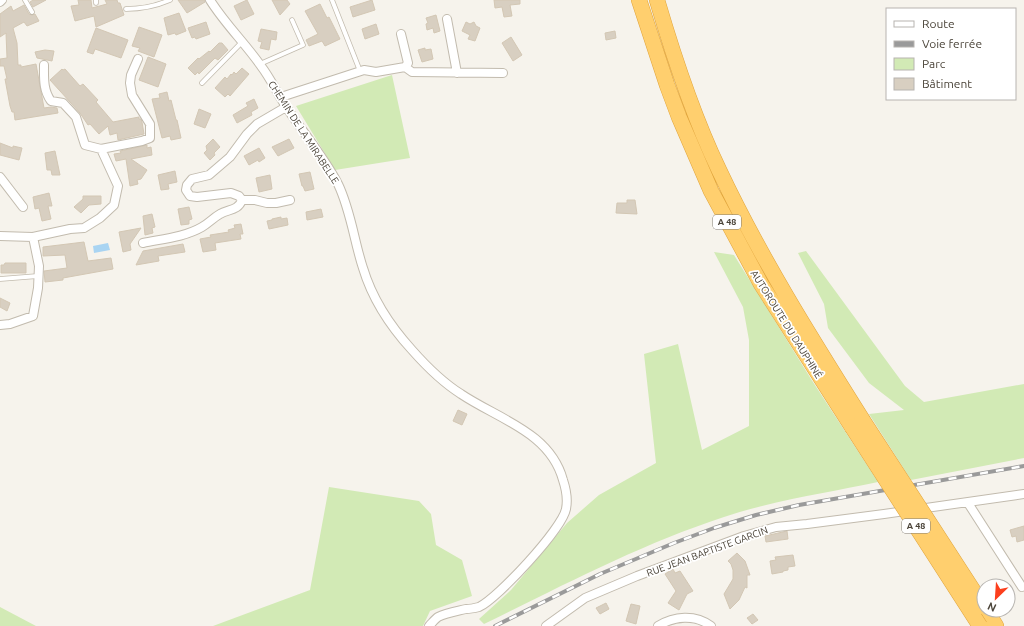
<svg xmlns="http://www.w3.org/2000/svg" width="1024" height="626" font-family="Ubuntu,sans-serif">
	<rect width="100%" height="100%" fill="#f6f3ec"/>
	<path fill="#d2eab5" d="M392,75L410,158L335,170L296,106Z
		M806,251L905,386L924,402L1024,384V458L911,480L869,414L904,410L869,383L828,328L824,304L798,253Z
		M714,252L734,255L811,379L878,482C827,493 774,500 724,517C641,544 562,586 484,624L479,619L511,590L567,523L599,495L656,463L644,354L678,344L702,450L749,426V340L743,307Z
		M329,487L419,501L431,514L436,545L462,560L472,596L430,611L423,626H213L310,590Z
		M0,607L36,626H0Z"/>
	<path fill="#a9d4f2" d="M108,243L110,250L94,253L93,246Z"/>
	<path fill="#d8cfc1" stroke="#d3c7b4" d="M33,0H46L33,7L30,2Z
		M78,0H91L92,8L107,4L105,0H117L118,3H120L124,15L96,27L94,16L75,21L71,6L79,5Z
		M178,0H205V2L187,13Z
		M247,0L254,14L241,20L234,6Z
		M272,0H287L290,4L280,15Z
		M372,0L375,10L353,17L350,7Z
		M494,0H520V4L510,5L512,16L504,17L502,7L495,8Z
		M320,4L327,18L329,17L340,39L325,46L322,41L309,46L306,40L318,34L305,11Z
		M24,5L29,14L32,15L35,14L39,21L27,26L24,22L13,28L17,43L18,65H21V67L36,64L44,108L51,107L57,108L58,113L15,120L14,112H12L10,106L5,79H7L4,66H0V59L7,58L6,33L0,37V14L11,6L13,11Z
		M179,13L186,31L176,35L175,33L168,35L164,18Z
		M436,15L440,31L434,33L433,28L427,30L426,24L428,23L426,18Z
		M206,22L210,34L196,39L195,37L192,38L188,28Z
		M466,22L470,24L474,22L476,26L480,28L475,41L468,39L470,35L462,31Z
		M376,24L379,34L365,39L362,29Z
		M139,27L162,35L154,57L138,51L140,48L132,46Z
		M96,28L128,40L121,58L95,49L93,54L87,52Z
		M261,29L277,32L276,40L271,39L269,50L260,48L262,42L258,41Z
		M615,31L616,38L606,40L605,33Z
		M511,37L522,55L513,61L502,43Z
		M219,43H222L228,50L218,60L215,58L199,74L198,72L195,75L188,68L198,58L199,59L209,51L210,52Z
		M425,48V50L431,49L433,59L422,62L418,50Z
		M45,50L54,51L52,61L37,58L35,52Z
		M148,57L166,64L158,87L139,80Z
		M242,68L249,74L230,96L228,94L225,97L215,88L225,77L227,79L231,74L232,75L234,72L236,74Z
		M62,69L63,70L65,69L80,86L83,84L98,100L96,102L113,122L139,117V119H141L142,122L144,134L118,140L117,133L110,135L108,126L99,134L90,124L88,125L80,113L50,80Z
		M167,92L169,101L171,100L176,120H177L181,138L171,140L170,136L162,138L152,99L160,98L159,94Z
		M254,99L258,108L251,112L252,115L237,123L233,115L248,106L246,103Z
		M199,109L211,114L205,128L194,124Z
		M213,139L220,147L214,153L215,155L210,160L204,153L207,150L206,146Z
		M289,139L294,148L278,156L272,147Z
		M0,143L13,148V146L22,148L19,160L0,155Z
		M147,145V148L151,147L152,155L131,159L147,170L141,179L137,180L138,184L130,186L126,159L116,161L114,154L121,153L120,151Z
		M259,148L265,158L259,162L258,160L249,165L244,156Z
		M55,151L60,175H52L51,170H47L45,153Z
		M175,171L177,182L168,184L169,189L161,190L158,175Z
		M310,172L314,189L305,191L303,186H302L299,174Z
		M270,175L272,189L259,192L256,178Z
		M49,193L52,206H48L51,219L42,221L39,208L35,209L33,197Z
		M83,196H101V204L89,205L81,213L74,207L83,199Z
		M627,200H635L637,214L616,213L617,203H627Z
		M189,207L192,219L189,220V224L181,225L178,209Z
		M321,209L323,217L307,220L306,212Z
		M152,214L155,227L152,228L153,233L145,235L143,216Z
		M281,217V219L287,218L288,225L269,229L267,221L272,220V219Z
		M241,224L243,234H240L241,239L215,243L216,250L203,252L200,239L211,237L210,235L229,232L228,230L235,228L234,225Z
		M141,228L130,244L131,250L123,252L119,232Z
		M84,242L88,261L111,258L113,269L63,278V280L45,282L44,271L67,268L65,255L43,256V247Z
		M183,244L185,252L158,256L159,261L136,265L143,251Z
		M5,263H26V273H1V265H4Z
		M0,298L10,303L7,311L0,307Z
		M458,410L467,414L462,425L453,421Z
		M1024,526V540L1017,542L1016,536L1012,537L1010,530Z
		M787,531L788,539L766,542L765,536Z
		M737,553L745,561L750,575H747V588L745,587L739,600L730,609L724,594L733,579V570L731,564L728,561Z
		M793,555L795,566L788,567V570L783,571V572L772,574L770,561L776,560L775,557Z
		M673,569L675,573L680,571L693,591L687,594L679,610L668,603L676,591L665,574Z
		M606,603L609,609L600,614L596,608Z
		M631,604L640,606L636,624L626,621Z
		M753,614L758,620L752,624L747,618Z"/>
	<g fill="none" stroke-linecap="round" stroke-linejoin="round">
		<defs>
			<path id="lane" d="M25,0L32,12
				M96,0V3
				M332,0L360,71
				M126,9C142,9 156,6 170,0
				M260,64L303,45L292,20
				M202,83L242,42
				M0,279L38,276"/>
			<path id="street" d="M210,0C225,24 245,43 261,66C271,79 278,95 287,108C304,134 324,157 338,184C351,211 354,241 363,268C372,298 391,327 412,350C427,367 442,382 461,394C498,419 550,432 563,480C566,489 568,499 566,509C562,529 498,598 479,607C475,608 470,609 466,609C458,611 446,613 438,617C435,619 432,623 429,626
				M0,2L2,0
				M447,19L457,73
				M401,34L408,63L405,67
				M44,65C44,78 43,90 51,101L63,103L76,117L85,145L101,149
				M281,97L364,70L376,72L405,67L412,72L503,73
				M0,177L23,207
				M242,200H255L267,203H276L290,200
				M0,236L33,237L70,229L84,228L100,218L114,205L118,186L101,149L142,141L150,138V124L132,95L130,83L131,75L138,59
				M143,243C162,239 185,237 202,227C209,223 213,218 220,214C228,209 238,211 242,200L239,196L231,193L197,197L190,196L186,190L187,185L192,179L209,175L230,157L247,134L257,124L286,107
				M0,325L10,324L33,316L38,288L39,266L33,237
				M968,503L1022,587
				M546,626L585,598L637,576L744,536L776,527L807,524L884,514L1024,494
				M658,626C674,616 695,614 711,626"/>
			<path id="highway" d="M639,0L667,85L679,117L711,191L761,284L852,427
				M657,0C674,58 693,116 719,170C760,257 811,338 862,419
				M986,610L996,626"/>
		</defs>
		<use href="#lane" stroke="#c2bbae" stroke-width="5.5"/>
		<use href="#street" stroke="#c2bbae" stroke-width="10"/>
		<use href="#highway" stroke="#e0a43c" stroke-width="16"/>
		<use href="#lane" stroke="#fff" stroke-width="4"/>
		<use href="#street" stroke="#fff" stroke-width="8"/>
		<use href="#highway" stroke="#ffcf6e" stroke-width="15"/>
		<defs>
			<path id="rail" d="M495,626L600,574L674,543L714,528L756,515L799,505L1024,466"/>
		</defs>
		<use href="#rail" stroke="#9a9a9a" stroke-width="4"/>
		<use href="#rail" stroke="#fff" stroke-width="2.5" stroke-dasharray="8" stroke-linecap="butt"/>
		<defs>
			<path id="highway-bridge" d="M862,419L984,607
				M852,427L980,626"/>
		</defs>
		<use href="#highway-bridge" stroke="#e0a43c" stroke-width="16" stroke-linecap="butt"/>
		<use href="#highway-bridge" stroke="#ffcf6e" stroke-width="15"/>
	</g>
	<g text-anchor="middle" stroke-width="3.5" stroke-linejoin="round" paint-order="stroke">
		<g fill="#fff" stroke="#817c74" stroke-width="1">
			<rect x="713" y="215" width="28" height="14" rx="3"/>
			<rect x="902" y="519" width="28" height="14" rx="3"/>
		</g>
		<g font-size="9" font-weight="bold" fill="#4b4439">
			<text x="727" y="225">A 48</text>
			<text x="916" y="529">A 48</text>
		</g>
		<g font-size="10" fill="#4b4439" stroke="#fff">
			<text transform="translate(304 132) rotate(57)" y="4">CHEMIN DE LA MIRABELLE</text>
			<text transform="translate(787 324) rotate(58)" y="4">AUTOROUTE DU DAUPHINÉ</text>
			<text transform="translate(707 551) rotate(-20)" y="4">RUE JEAN BAPTISTE GARCIN</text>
		</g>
	</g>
	<rect x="886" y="8" width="130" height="92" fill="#ffffff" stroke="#b7b4b0"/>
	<rect x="894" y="21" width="20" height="6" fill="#ffffff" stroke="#b7b4b0"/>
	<text x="922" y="28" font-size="12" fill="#4b4439">Route</text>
	<rect x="894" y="41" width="20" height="6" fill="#9a9a9a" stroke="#b7b4b0"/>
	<text x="922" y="48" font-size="12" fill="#4b4439">Voie ferrée</text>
	<rect x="894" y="58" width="20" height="12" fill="#d2eab5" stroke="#b7b4b0"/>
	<text x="922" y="68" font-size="12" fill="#4b4439">Parc</text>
	<rect x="894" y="78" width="20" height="12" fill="#d8cfc1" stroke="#b7b4b0"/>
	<text x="922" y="88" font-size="12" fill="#4b4439">Bâtiment</text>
	<g transform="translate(996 598) rotate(205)"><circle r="19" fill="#ffffff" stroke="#b7b4b0"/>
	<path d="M0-3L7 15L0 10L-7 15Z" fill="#fc3f1d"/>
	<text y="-6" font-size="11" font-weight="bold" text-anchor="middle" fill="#4b4439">N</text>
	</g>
</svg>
